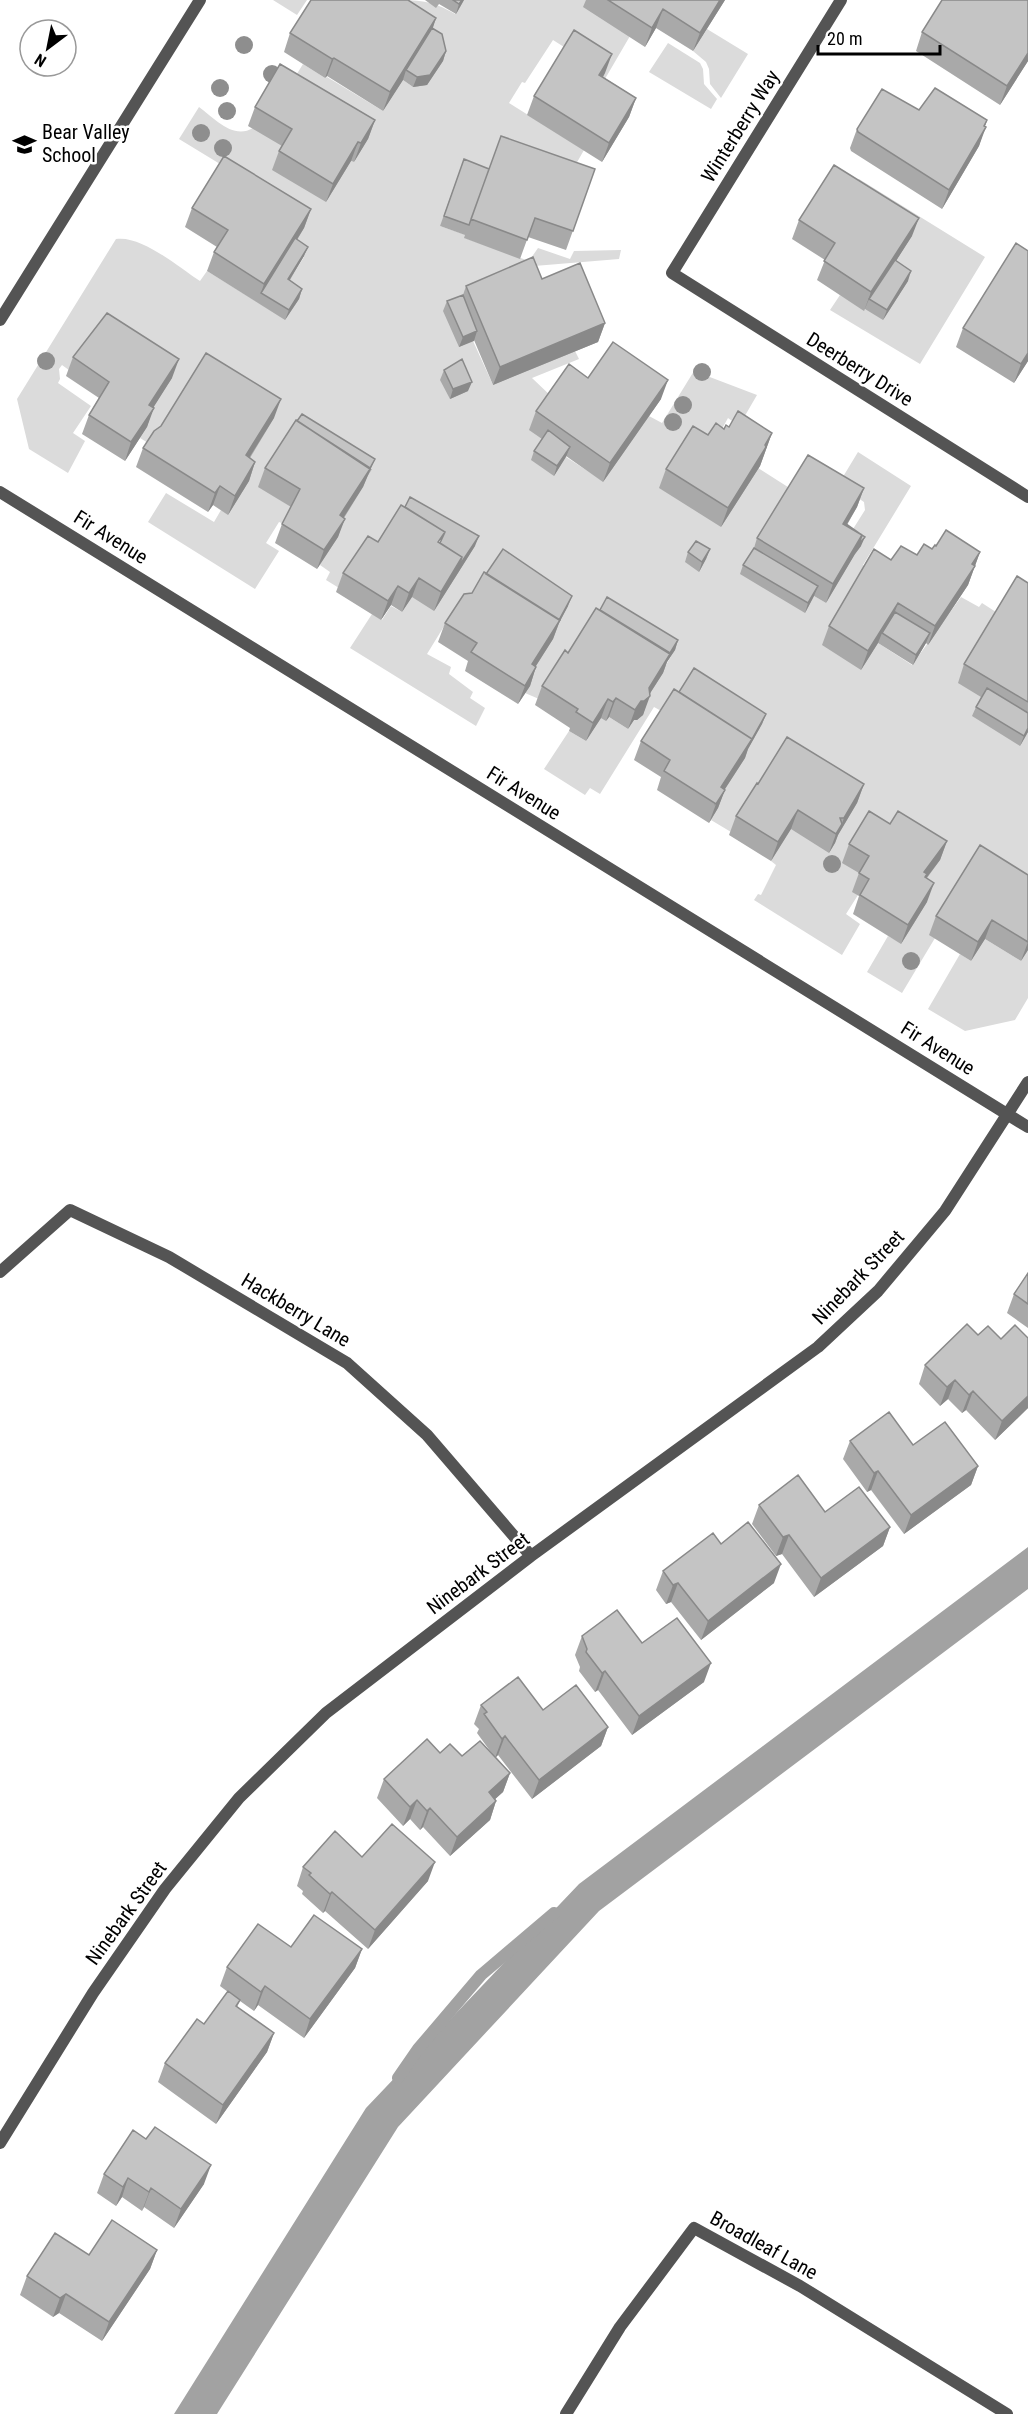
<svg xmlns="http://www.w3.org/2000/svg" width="1028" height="2414" font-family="'Roboto Condensed',sans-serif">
	<rect width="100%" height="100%" fill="#fff"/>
	<path fill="#dbdbdb" d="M273,0H307L297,15Z
		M391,0C418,0 432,0 455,14L464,0H588L630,36L595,96L593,94L605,73L553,40L525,83L522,82L509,103L584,150L567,180L485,179L440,226L466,235L465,238L529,261L538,248L570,259L574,251L621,250L619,259L510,268L459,346L473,341L493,385L575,351L579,359L532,378L552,397L544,439L553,475L566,457L603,481L649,416L662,423L694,371L757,395L739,426L728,418L713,445L758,468L791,489L804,612L814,596L826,603L855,554L848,537L865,510L864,502L838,485L858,452L911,486L863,565L867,568L878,643L912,665L961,597L979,607L982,603L999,614L983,698L1020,745L1028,732V898L929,934L935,938L902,993L867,972L888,936L901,943L927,902L862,875L858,895L846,914L860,924L842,955L754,900L758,894L761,895L776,865L771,861L791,829L833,837L857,803L731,832L711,820L714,806L745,757L654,707L600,794L590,788L585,795L544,769L569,731L586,741L601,718L609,717L628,729L634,720H637L642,707L674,651L539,699L525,693L477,591L454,610L427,654L451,667L449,674L473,692L470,698L485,708L476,726L350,648L372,614L382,620L391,606L402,612L412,597L455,576L475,546L396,525L339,588L326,580L330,572L320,565L333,534L363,487L258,486L293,508L284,524L279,522L266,543L279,551L255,589L148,522L166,493L214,522L221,510L228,514L239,474L274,418L153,446L140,438L147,427L62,365L59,369L60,379L58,383L91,406L73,433L85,441L68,473L29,449L17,399L116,239C142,235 178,267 200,281L207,271L285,319L298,299L284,289L304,257L243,178L179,139L199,107C214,118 233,140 253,128L354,162L368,139L295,77L303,64L325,78L327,77L383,111L403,80L413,87Z
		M707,29L748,54L721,98L710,84L709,69L706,62L693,51Z
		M668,43L700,63L703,69L704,84L717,99L711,109L649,72Z
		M859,179L985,257L920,364L830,310L840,295L865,310L912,236L848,196Z
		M985,939L1021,961L1028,950V998L1015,1020L965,1031L928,1009L960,954L971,961Z"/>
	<path fill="#a2a2a2" d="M1028,1547V1589L599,1911L398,2127L217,2414H174L366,2108L579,1884Z"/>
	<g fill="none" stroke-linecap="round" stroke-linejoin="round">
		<path stroke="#a2a2a2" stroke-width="12" d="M398,2078L418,2049L481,1975L554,1913"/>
		<path stroke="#545454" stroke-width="12" d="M841,0L672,273L1028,497
			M0,320L200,0
			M0,492L1028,1127
			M0,1272L70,1210L169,1257L347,1363L427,1435L531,1556
			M0,2143L93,1993L165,1889L239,1798L326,1713L531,1556L818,1347L878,1291L945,1211L1028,1082
			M566,2414L620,2327L694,2228L800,2286L1007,2414"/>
	</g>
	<g fill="#8e8e8e">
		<circle cx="244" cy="45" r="9"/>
		<circle cx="272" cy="74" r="9"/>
		<circle cx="220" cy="88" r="9"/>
		<circle cx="227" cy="111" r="9"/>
		<circle cx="201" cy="133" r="9"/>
		<circle cx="223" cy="148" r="9"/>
		<circle cx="46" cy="361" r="9"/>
		<circle cx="702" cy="372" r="9"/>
		<circle cx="683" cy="405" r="9"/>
		<circle cx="673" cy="422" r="9"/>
		<circle cx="832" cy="864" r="9"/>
		<circle cx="911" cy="961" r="9"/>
	</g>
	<path fill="#a9a9a9" d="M425,0H464L456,14L439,4L436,8Z
		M586,0H725L693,51L656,28L645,47L583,7Z
		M436,18L432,29L446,51L443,61L427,85L413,87L403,80L383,111L327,76L325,78L284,52L290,33Z
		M922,32L1028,61L1000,105L916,51Z
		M605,73L603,77L636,98L629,117L602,162L527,115L534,96Z
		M255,107L375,120L368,139L354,162L351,161L326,202L272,170L279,151L282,146L248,126Z
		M919,110L987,120L979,146L942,209L851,151L850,148L857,129Z
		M464,159L489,169H595L566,250L528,237L520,259L464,238L465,235L440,226Z
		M192,208L311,209L304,228L297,240L304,256L290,280L302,289L299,299L285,320L207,271L214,252L217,247L185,227Z
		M799,220L912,236L896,261L908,281L883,320L865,309L864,311L817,280L825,260L792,239Z
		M542,279L605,323L598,342L493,385L474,340L459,347L443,311L447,301L463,295L466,286Z
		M963,328L1028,361L1014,383L956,347Z
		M73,357L172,378L153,407L147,427L125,461L82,434L89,415L99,398L66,376Z
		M444,370L468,391L450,399L440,380Z
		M588,378L661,399L603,482L566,456L554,476L531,460L534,451L542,439L529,430L536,411Z
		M274,418L250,458L255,462L249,481L228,515L213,505L208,512L136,467L143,448Z
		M729,427L772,433L760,466L721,527L659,488L666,469L708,435Z
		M265,468L372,469L367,477L363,487L344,518L338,537L317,569L275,543L282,524L291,507L258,487Z
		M864,488L857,507L847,525L861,546L855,554L826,603L814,596L805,613L740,574L743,565L754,548L757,538Z
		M378,542L475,546L434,611L412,597L402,612L391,605L381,620L336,592L343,573Z
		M936,546L980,552L968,585L928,645L926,643L913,665L878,643L861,670L822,645L829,626L891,560L917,555L932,549Z
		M710,549L706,559L699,572L685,562L688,552Z
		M1028,583V732L1020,746L972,716L976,707L981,697L958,683L964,664Z
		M472,593L568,606L559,623L553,639L536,666L530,686L518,704L465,671L468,661L438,642L445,623Z
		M600,610L678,640L675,650L667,662L663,673L649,695L643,715L637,720H634L628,729L609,717L606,721L601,718L586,741L569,731L570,728L535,705L542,686L568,653Z
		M679,692L766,714L762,724L748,749L745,758L725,789L718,808L709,823L657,790L661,777L634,760L641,741Z
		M758,784H864L857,803L838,835L835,843L829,853L791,829L771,861L729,835L736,816Z
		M890,824L947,841L940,860L927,878V902L901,944L853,914L859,896L852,892L859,873L842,863L849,844Z
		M1028,875V950L1021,961L985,939L971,961L929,935L936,916Z
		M1028,1273V1328L1007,1313L1014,1294Z
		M978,1335L1028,1408L995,1440L966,1410L962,1413L948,1399L940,1406L919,1384L925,1365Z
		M850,1441L913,1445L978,1466L971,1485L904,1534L871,1490L867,1492L843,1459Z
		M759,1505L825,1512L890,1527L883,1546L814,1597L782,1554L776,1556L752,1524Z
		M721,1544L774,1583L701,1640L671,1602L666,1604L656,1590L663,1571Z
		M582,1636L642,1643L704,1682L632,1735L598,1690L595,1692L579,1671L580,1667L575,1655Z
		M481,1705L543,1710L608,1727L601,1746L532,1799L498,1755L496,1757L510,1773L503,1792L495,1799L496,1801L490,1820L450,1856L423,1827L420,1830L410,1819L403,1826L377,1798L384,1779L440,1753L462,1756L493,1755L477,1733L479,1729L474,1724Z
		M362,1857L428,1881L368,1949L325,1911L323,1913L302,1894L303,1891L297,1886L303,1867Z
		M291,1947L362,1949L355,1968L304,2038L258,2005L254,2011L240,2001L237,2007L274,2033L267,2052L216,2124L158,2082L165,2063L204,2024L228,1992L220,1986L227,1967Z
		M104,2174L204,2184L174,2228L144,2207L142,2211L122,2197L116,2206L97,2193Z
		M157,2250L150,2269L102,2341L59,2313L53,2317L20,2295L27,2276L89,2255Z"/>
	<path fill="#898989" d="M462,0H464L456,14L459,4Z
		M720,0H725L693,51L700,33Z
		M663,9L656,28L645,47L652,28Z
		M436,18L430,37L406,70L403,80L383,111L390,92Z
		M446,51L443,61L427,85L413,87L417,77Z
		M1028,53V61L1000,105L1007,86Z
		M612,54L605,73L593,94L599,75Z
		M334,58L327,76L325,78L332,59Z
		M636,98L629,117L602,162L609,143Z
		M375,120L368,139L354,162L361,143Z
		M987,120L982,134L986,127L979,146L942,209L949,190Z
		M358,142L351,161L326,202L333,184Z
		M311,209L304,228L263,294L261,293L264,284Z
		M919,218L912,236L871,300L869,299L864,311L871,292Z
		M308,247L304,256L284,289L288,279Z
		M911,271L908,281L883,320L887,310Z
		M302,289L299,299L285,320L289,310Z
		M605,323L598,342L493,385L500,367Z
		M477,331L474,341L459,347L463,337Z
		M1028,353V361L1014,383L1021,364Z
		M179,359L172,378L143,424L149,405Z
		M668,380L661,399L603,482L610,463Z
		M472,382L468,391L450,399L453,389Z
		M281,399L274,418L239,474L246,455Z
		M154,408L147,427L125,461L131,442Z
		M772,433L760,466L721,527L728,508Z
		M570,447L566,457L554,476L557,466Z
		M375,459L363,487L333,534L340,515Z
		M255,462L249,481L228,515L235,496Z
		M220,486L213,505L208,512L215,493Z
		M864,488L857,507L841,534L843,524Z
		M345,519L338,537L317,569L324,550Z
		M862,535L865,537L861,546L855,554L826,603L833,584Z
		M479,536L475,546L434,611L441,592L462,557Z
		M710,549L706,559L699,572L702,562Z
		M980,552L968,585L928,645L935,626Z
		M419,578L412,597L402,612L409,593Z
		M398,586L391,605L381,620L388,601Z
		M818,586L814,596L805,613L808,603Z
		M572,596L568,606L559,623L553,639L525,683L532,664Z
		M898,603L891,622L882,633L878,643L861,670L868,651Z
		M930,633L926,643L913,665L916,655Z
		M678,640L675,650L667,662L663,673L647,698L650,696L643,715L637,720H634L628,729L635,710Z
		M536,667L530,686L518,704L525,686Z
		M616,698L609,717L606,721L613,702Z
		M608,699L601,718L586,741L593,723Z
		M766,714L762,724L748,749L745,758L714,806L721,787Z
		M1028,728V732L1020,746L1024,736Z
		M864,784L857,803L838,835L835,843L829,853L836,834L841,826L844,818Z
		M725,790L718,808L709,823L716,804Z
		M798,810L791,829L771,861L778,842Z
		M947,841L940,860L924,881V872Z
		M934,883L927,902L901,944L908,925Z
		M992,920L985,939L971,961L978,942Z
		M1028,942V950L1021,961Z
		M955,1380L948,1399L940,1406L947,1387Z
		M973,1391L966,1410L962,1413L969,1395Z
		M1028,1396V1408L995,1440L1002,1421Z
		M978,1466L971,1485L904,1534L911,1515Z
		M878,1471L871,1490L867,1492L874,1473Z
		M890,1527L883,1546L814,1597L821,1578Z
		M789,1535L782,1554L776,1556L783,1537Z
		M781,1564L774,1583L701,1640L708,1621Z
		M678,1583L671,1602L666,1604L673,1585Z
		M711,1663L704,1682L632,1735L639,1716Z
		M605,1671L598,1690L595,1692L602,1673Z
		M608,1727L601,1746L532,1799L539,1780Z
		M505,1736L498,1755L495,1758L502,1739Z
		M510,1773L503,1792L482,1811L489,1792Z
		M417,1800L410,1819L403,1826L410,1807Z
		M496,1801L490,1820L450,1856L457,1837Z
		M430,1808L423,1827L420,1830L427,1811Z
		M435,1862L428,1881L368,1949L375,1930Z
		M332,1892L325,1911L323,1913L330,1894Z
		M362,1949L355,1968L304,2038L310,2019Z
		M265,1986L258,2005L254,2011L261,1992Z
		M274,2033L267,2052L216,2124L223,2105Z
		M211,2165L204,2184L174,2228L181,2209Z
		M128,2178L122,2197L116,2206L123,2187Z
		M151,2188L144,2207L142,2211L149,2192Z
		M157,2250L150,2269L102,2341L109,2322Z
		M66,2294L59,2313L53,2317L60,2298Z"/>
	<path fill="#c4c4c4" stroke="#898989" stroke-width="1.5" d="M311,0H408L436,18L390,92L334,58L332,59L290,33Z
		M453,0H462L459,4Z
		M608,0H720L700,33L663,9L652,28Z
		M942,0H1028V53L1007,86L922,32Z
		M432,28L442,34L446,51L430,75L417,77L406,70Z
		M574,30L612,54L599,75L636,98L609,143L534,96Z
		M280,64L375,120L361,143L358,142L333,184L279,151L292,129L255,107Z
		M935,88L987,120L984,126L986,127L949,190L858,132L857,129L882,89L919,110Z
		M501,136L595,169L573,231L535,218L527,240L471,219Z
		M224,156L311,209L264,284L214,252L228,230L192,208Z
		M464,159L489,169L469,225L444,216Z
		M834,165L919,218L871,292L824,261L835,243L799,220Z
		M295,238L308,247L288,279L302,289L289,310L261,293Z
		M1016,243L1028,251V353L1021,364L963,328Z
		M533,257L542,279L580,263L605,323L500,367L466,286Z
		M895,260L911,271L887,310L869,299Z
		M463,295L477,331L463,337L447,301Z
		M107,313L179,359L149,405L154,408L131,442L89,415L109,382L73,357Z
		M613,342L668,380L610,463L536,411L569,364L588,378Z
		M206,353L281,399L246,455L255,462L235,496L220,486L215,493L143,448L154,431L161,426Z
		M462,359L472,382L453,389L444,370Z
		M738,411L772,433L765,445L766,447L728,508L666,469L693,426L708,435L716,423L724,429L726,425L729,427Z
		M302,414L375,459L370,468L297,421Z
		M296,420L370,469L340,515L345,519L324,550L282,524L300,489L265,468Z
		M548,430L570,447L557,466L534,451Z
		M808,455L864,488L843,524L862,535L833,584L757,538Z
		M410,497L479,536L459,566L462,557L440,543L445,532L405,507Z
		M401,505L445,532L438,542L462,557L441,592L419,578L409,593L398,586L388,601L343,573L368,536L378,542Z
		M845,523L862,535L844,524Z
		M946,530L980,552L972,564L975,566L935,626L898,603L868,651L829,626L874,549L891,560L901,546L917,555L924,544L932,549L935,545L936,546Z
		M862,535L865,537L859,544Z
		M696,541L710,549L702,562L688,552Z
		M754,548L818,586L808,603L743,565Z
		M503,549L572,596L559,620L486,574Z
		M484,572L560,620L532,664L536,667L525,686L471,652L477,643L445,623L464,594L472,593Z
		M1017,576L1028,583V702L964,664Z
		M607,597L678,640L670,653L600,610Z
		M596,608L670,654L649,688L650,696L644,701H641L635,710L616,698L613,702L608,699L593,723L576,712L578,709L542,686L565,650L568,653Z
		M895,612L930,633L916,655L882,633Z
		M694,668L766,714L752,739L679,692Z
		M987,688L1028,713V728L1024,736L976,707Z
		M674,689L752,739L721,787L725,790L716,804L664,771L670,760L641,741Z
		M787,737L864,784L844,818H840L842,824L836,834L798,810L778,842L736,816L757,783L758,784Z
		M869,811L890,824L898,811L947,841L924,872L927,874L925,877L934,883L908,925L860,895L869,879L859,873L869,856L849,844Z
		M980,845L1028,875V942L992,920L978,942L936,916Z
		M1028,1273V1304L1014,1294Z
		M967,1324L978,1335L988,1326L1001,1339L1015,1325L1028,1338V1396L1002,1421L973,1391L969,1395L955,1380L947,1387L925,1365Z
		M889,1412L913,1445L945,1422L978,1466L911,1515L878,1471L874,1473L850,1441Z
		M798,1475L825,1512L859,1487L890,1527L821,1578L789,1535L783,1537L759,1505Z
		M748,1522L781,1564L708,1621L678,1583L673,1585L663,1571L713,1533L721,1544Z
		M617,1610L642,1643L677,1618L711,1663L639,1716L605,1671L602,1673L586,1652L587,1649L582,1636Z
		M518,1677L543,1710L576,1685L608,1727L539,1780L505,1736L502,1739L484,1714L487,1712L481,1705Z
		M427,1739L440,1753L450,1744L462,1756L480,1741L510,1773L489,1792L496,1801L457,1837L430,1808L427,1811L417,1800L410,1807L384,1779Z
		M392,1824L435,1862L375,1930L332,1892L330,1894L309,1875L311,1873L303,1867L335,1831L362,1857Z
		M314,1915L362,1949L310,2019L265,1986L261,1992L227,1967L258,1924L291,1947Z
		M228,1991L240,2000L236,2006L274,2033L223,2105L165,2063L197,2019L204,2024Z
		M155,2127L211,2165L181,2209L151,2188L149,2192L128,2178L123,2187L104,2174L133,2130L146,2139Z
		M112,2220L157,2250L109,2322L66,2294L60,2298L27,2276L55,2233L89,2255Z"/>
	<defs>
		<symbol id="school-bare" viewBox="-9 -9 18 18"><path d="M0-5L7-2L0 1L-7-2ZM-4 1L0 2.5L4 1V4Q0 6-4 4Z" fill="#000" stroke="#fff" stroke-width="2.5" paint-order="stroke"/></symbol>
	</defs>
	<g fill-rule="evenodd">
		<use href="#school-bare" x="8" y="128" width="33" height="33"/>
	</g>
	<g text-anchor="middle" stroke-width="5" stroke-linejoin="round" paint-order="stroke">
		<g font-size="20" fill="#000" stroke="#fff">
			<text transform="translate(740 126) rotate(-58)" y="7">Winterberry Way</text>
			<text transform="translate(860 369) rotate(32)" y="7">Deerberry Drive</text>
			<text transform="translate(111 537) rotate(32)" y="7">Fir Avenue</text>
			<text transform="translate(524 793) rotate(32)" y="7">Fir Avenue</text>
			<text transform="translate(938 1048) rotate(32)" y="7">Fir Avenue</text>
			<text transform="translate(858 1277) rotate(-46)" y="7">Ninebark Street</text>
			<text transform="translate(296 1310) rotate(31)" y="7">Hackberry Lane</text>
			<text transform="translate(478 1573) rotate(-37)" y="7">Ninebark Street</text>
			<text transform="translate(126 1913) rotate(-54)" y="7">Ninebark Street</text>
			<text transform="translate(764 2245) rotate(29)" y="7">Broadleaf Lane</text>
		</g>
		<g font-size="20" fill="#000" stroke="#fff" text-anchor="start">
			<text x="42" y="139">Bear Valley<tspan x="42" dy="23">School</tspan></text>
		</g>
	</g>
	<g transform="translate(48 48) rotate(212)"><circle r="28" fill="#ffffff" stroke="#999999" stroke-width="1.5"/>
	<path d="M0-4.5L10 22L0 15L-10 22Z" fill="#000000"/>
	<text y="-9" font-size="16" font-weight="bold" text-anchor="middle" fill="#000000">N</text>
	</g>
	<path d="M818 45v9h122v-9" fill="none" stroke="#000000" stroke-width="3"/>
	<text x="827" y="45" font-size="18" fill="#000000" stroke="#ffffff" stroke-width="4.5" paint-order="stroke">20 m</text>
</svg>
